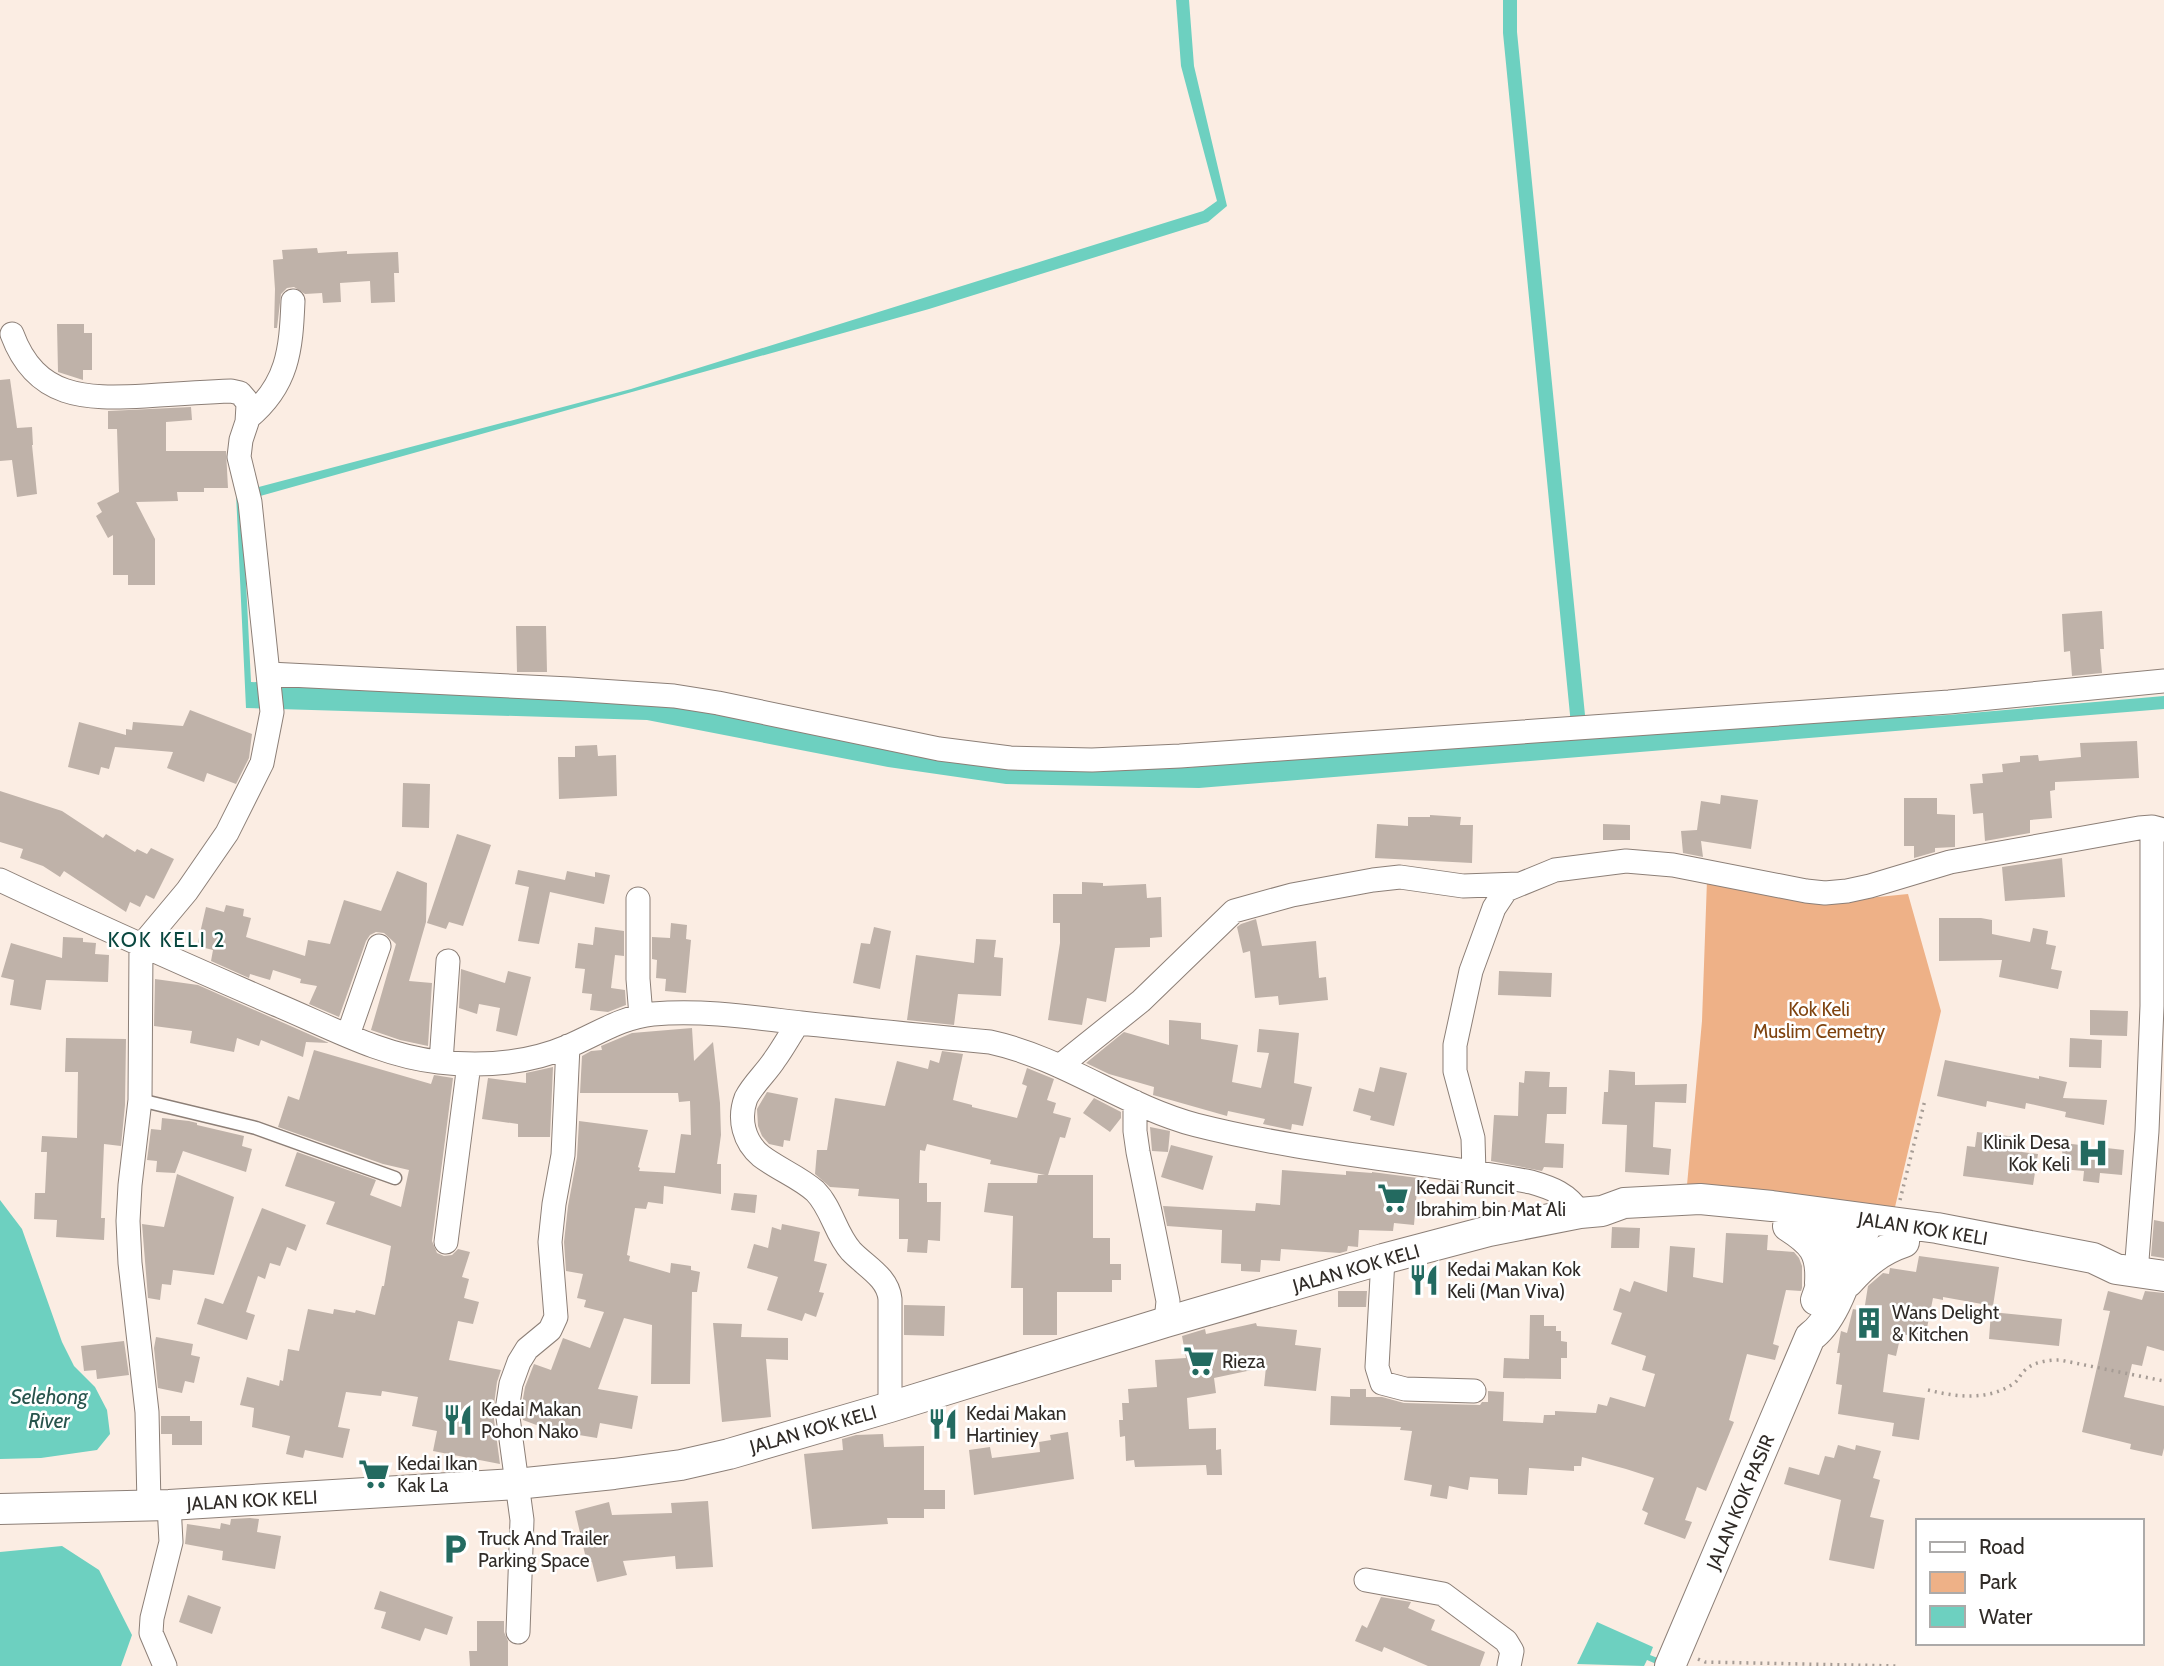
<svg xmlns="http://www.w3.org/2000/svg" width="2164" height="1666" font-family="Cabin,sans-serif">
	<rect width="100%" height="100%" fill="#fbede3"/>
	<path fill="#eeb187" d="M1707,880L1818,903L1908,894L1941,1011L1895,1207L1687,1185L1702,1021Z"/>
	<path fill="#6dd0c0" d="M1176,0H1189L1194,66L1227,206L1208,222L929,309L242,501L251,682L669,699L1000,766L1183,768L1572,735L1503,33V0H1517V32L1587,735L1948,715L2164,696V709L1199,788L1006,784L888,767L647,720L246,708L236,493L631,389L1203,211L1217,201L1181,66Z
		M0,1200L22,1229L62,1342L74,1366L95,1387L107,1410L110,1434L97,1450L41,1458L0,1459Z
		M62,1546L99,1570L132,1635L121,1666H0V1552Z
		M1597,1622L1653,1647L1650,1655L1678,1666H1661L1647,1660L1644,1666L1577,1664Z"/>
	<path fill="#bfb2a9" d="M317,248L318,253L347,251V254L398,252L399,273H394L395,302L371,303L370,281L340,283L341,302L323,303L322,293L305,294L294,287L287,288L281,294L277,328H274L275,289L273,260L283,259L282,250Z
		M57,324H84V333H92V370H83V380L58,372Z
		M10,379L17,428L32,427L33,445H32L37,494L17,497L12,460L0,461V380Z
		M191,407L192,420L166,422V451H226L228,488H204V492H177L178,501L136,502L155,539V585H128V575H113V535L108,538L96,516L102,512L97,503L119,492L117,429H108V411Z
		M2102,611L2104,649H2100L2102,673L2072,676L2070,651L2064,652L2062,614Z
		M516,626H546L547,672H517Z
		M190,710L252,734L249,758L236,784L207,773L204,782L167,768L173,752L115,747L109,769L101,767L99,775L68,767L79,722L126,735V729L132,730L133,722L183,726Z
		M2137,741L2139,778L2055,782V790L2050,791L2052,818L2030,820V833L1985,841L1983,813L1973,814L1970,784L1983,783L1982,774L2003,772L2002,764L2020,762V756L2038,755L2039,761L2081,757L2080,743Z
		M597,745L598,756L616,755L617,796L559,799L558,757H575V746Z
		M403,783L430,784L429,828L402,827Z
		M0,791L62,811L103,838L106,834L135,852L137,849L147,854L151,848L174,859L154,899L146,895L140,907L130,902L126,912L64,871L60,877L43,866L20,858L23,849L0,842Z
		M1721,795L1758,800L1751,849L1701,841L1703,857L1683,853L1681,831L1697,830L1701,801L1720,804Z
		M1904,798H1937V814L1955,815V847L1935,848V852L1914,858V846H1904Z
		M1430,815L1461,817L1460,825H1473L1472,863L1375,858L1377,824L1408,826V817H1430Z
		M1603,824L1630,825V840H1603Z
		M457,834L491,845L463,926L449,922L446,929L427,923Z
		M2062,858L2065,897L2005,901L2002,867Z
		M518,870L565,880L567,871L595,877V872L610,875L604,904L550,892L539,944L518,941L529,887L515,884Z
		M397,871L427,883L426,922L409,981L432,983L428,1046L400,1040L371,1030L396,944L384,933L376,932L370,935L366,941L339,1017L309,1004L317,986L300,983L301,979L273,970L270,980L250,974L249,978L211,961L213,950L197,946L206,907L224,912L226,905L244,909L243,916L251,918L246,937L305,956L308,940L330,944L344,900L381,911Z
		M1082,882L1103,883V886L1146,884L1147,898L1161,897L1162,937L1150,938V947L1115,948L1106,1002L1087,998L1082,1025L1048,1020L1060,943V923H1053V894H1082Z
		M1939,918H1981L1992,920V934L2030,942L2033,928L2048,931L2046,944L2056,946L2051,969L2062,971L2058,989L1999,977L2002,960L1939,961Z
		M1256,919L1262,946L1316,941L1319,978L1326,977L1328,1000L1279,1005L1278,996L1255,998L1250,951L1243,953L1237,927L1241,924Z
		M671,923L687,925L686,939L691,940L686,993L665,991L666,979L656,978L657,960L652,959V937L670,938Z
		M595,927L624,931V956L615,955L611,988L625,990L626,1005L608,1012L590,1010L592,994L582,993L585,969L575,968L578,943L593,945Z
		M874,927L891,931L880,989L853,983L861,943L870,944Z
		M63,937L83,938V942L96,943L95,954L109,955L108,982L46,980L41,1010L10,1005L14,980L1,977L11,943L62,958Z
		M976,939L996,940L994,957L1003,958L1001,996L958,994L954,1025L907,1020L916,955L974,963Z
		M461,969L505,983L508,971L531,977L517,1036L496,1031L500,1008L479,1004L477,1014L459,1008Z
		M1499,971L1552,973L1551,997L1498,995Z
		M155,979L198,985L329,1043L306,1042L303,1057L261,1040L259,1046L237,1038L234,1052L190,1043L192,1031L154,1026Z
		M2090,1010L2128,1011L2127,1036L2090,1035Z
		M1169,1020L1201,1023V1039L1238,1045L1232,1082L1261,1088L1269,1053L1257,1052L1259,1029L1299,1033L1294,1083L1312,1087L1303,1126L1292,1124L1291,1130L1263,1124L1265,1119L1228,1111L1227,1116L1153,1095L1154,1087L1109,1074L1086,1063L1124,1032L1169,1045Z
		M692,1028L694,1061L713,1042L720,1103L721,1135L717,1164H721V1194L664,1186L663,1204L648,1202L646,1209L635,1208L627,1255L630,1256L629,1261L670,1273L671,1263L691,1266V1270L700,1272L697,1292H692L690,1384H651L652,1325L624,1318L598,1389L638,1396L632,1429L600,1423L597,1438L567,1433L566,1436L523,1420L521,1410L525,1387L534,1364L551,1370L563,1338L590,1348L604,1312L584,1307L586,1300L577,1298L583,1274L566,1271L564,1242L568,1206L577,1157L579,1121L648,1130L638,1167L640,1168L639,1171L675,1173L681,1134L691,1135L690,1101L679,1102L678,1093H580L582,1056L591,1051L602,1050L601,1046L632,1033Z
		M66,1038L126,1039L125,1105L121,1146L104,1144L101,1218H105L104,1240L56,1237L57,1220L34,1219L35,1193H45L47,1152H41L42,1136L77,1138L78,1072H65Z
		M2070,1038L2102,1040L2101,1068L2069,1067Z
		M314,1050L431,1084L434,1075L453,1078L432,1241L437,1253L444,1256L452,1255L458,1249L470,1252L462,1277L469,1279L464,1298L479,1302L473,1324L458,1321L449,1360L501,1370L497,1382L493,1412L500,1464L433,1451L437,1431L412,1426L418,1397L382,1391L381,1396L346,1392L338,1427L350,1429L343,1458L305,1450L303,1458L286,1454L290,1436L252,1427L254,1408L240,1405L247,1377L279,1386L280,1380L283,1381L288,1349L299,1351L308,1309L333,1314L334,1309L355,1313L356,1310L375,1315L382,1286H384L391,1246L326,1224L335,1202L285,1186L297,1152L376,1180L370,1195L401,1207L409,1170L383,1164L278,1127L288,1096L299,1100Z
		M942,1051L963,1054L953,1100L972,1105V1107L1017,1118L1027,1086L1022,1084L1027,1068L1054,1079L1047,1100L1056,1103L1053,1113L1071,1118L1065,1138L1060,1137L1048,1175H1093V1238H1110V1264H1121V1280H1112V1292H1057V1335H1023V1288H1011L1013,1216L984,1212L988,1183H1037L1038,1175H1045L990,1164L991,1160L927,1144L925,1151L920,1150L919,1183H927V1202H941L940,1241L928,1240L927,1253L907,1252L908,1239H899V1199L858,1196L859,1189L830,1187L815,1174L817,1150H827L835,1098L885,1106L897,1061L928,1069L930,1060L939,1063Z
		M1945,1060L2039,1079V1076L2067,1082L2063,1098L2107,1100L2104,1125L2065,1117L2066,1112L2026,1103L2025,1109L1987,1101L1986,1107L1937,1096Z
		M553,1067L550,1137H518V1124L482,1119L488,1078L526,1083V1073Z
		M1380,1067L1407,1073L1394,1126L1370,1120L1371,1116L1353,1111L1359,1088L1374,1092Z
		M1609,1070L1635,1072V1085L1687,1084L1686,1103L1655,1102L1653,1147L1671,1149L1669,1175L1625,1172L1627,1125L1602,1124L1604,1092H1608Z
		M1525,1071L1550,1072L1549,1087H1567L1566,1114H1547L1545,1143L1564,1144L1563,1168L1544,1167L1542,1171L1491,1161L1494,1115L1518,1116L1519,1082L1524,1083Z
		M767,1092L798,1098L790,1141L784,1140L783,1147L769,1144L762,1136L758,1126L757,1109Z
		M1094,1098L1121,1112V1118L1110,1132L1083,1113Z
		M162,1118L189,1121L197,1123V1125L244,1136L242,1146L252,1149L246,1172L183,1151L175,1173L156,1172L157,1161L147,1160L151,1129L161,1130Z
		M1150,1127L1170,1131L1168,1152L1152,1151Z
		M1977,1132L2016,1137L2014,1151L2038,1154L2033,1185L1963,1176L1967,1146L1975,1147Z
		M2063,1143L2124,1150L2122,1175L2100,1173L2099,1183L2083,1181L2084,1171L2061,1169Z
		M1171,1145L1213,1156L1203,1190L1161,1177Z
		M1282,1170L1346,1175V1171L1372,1173V1172L1418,1178L1414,1225L1394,1223L1393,1231L1359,1230L1358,1247L1348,1246L1347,1251L1340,1253L1281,1249L1280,1261L1261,1260L1260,1272L1241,1271V1264L1221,1263L1222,1230L1167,1226L1163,1206L1255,1211L1256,1203L1280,1205Z
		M177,1174L234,1197L214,1275L173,1270L171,1285L162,1284L160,1300L148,1298L142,1224L164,1227Z
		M734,1193L757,1195L755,1213L731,1210Z
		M262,1208L306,1225L296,1251L287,1247L280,1266L270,1263L265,1279L258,1276L246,1312L255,1315L247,1340L197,1324L205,1298L223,1304Z
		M2154,1220L2164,1222V1258L2151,1256Z
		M782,1224L820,1232L814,1261L827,1264L819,1292L824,1293L816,1317L805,1313L802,1321L767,1310L778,1277L747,1268L754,1244L768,1248L772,1227L781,1230Z
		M1612,1227L1640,1228L1639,1248H1611Z
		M1726,1233L1768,1235L1767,1250L1794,1252L1799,1258L1802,1266V1288L1801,1291L1786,1290L1773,1344L1779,1346L1775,1360L1747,1354L1729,1420L1734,1422L1706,1491L1697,1487L1685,1520L1692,1522L1685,1539L1644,1524L1648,1513L1642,1510L1654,1478L1626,1469L1582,1457L1581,1466H1574V1471L1529,1468L1527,1495L1498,1494V1479L1470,1477L1468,1490L1449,1486L1447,1499L1430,1496L1432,1485L1404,1480L1412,1431L1400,1430L1401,1427L1330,1425L1331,1396L1350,1397V1389H1366V1397H1382L1404,1403L1480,1405L1482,1402H1488V1391L1504,1392L1503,1421L1543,1423L1544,1415H1555V1411L1596,1413L1598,1404L1607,1406L1610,1397L1645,1407L1655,1374L1642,1370L1646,1356L1611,1344L1622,1313L1613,1310L1620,1288L1630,1292L1634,1281L1667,1292L1670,1246L1695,1248L1693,1277L1723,1283Z
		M1919,1256L1999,1267L1993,1306L1943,1297V1300L1933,1298L1925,1338L1901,1334L1896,1356L1888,1354L1883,1392L1925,1398L1919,1440L1892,1436L1894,1423L1838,1414L1842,1385L1836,1384L1840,1353H1837L1841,1331L1847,1333L1853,1309L1864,1311L1868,1286L1883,1273L1889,1274L1890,1268L1916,1272Z
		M1338,1291H1367L1366,1307H1338Z
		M2108,1291L2142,1300L2145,1291L2164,1293V1351L2147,1346L2142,1366L2132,1364L2124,1397L2164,1406V1448L2162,1456L2130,1449L2131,1444L2082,1432L2110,1311L2103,1310Z
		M904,1305L945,1306L944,1336L904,1335Z
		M1991,1312L2062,1319L2059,1346L1989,1339Z
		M1530,1315H1544V1326H1556V1331H1561V1341L1567,1342V1358H1561V1379L1503,1378L1504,1358L1529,1359Z
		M713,1323L742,1324L741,1337L788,1338V1360L766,1359L771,1417L722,1422Z
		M1256,1323L1257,1326L1297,1330L1295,1345L1321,1348L1316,1391L1264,1386L1266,1367L1214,1378L1216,1393L1187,1398L1189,1429L1216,1428V1450L1221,1449L1222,1475H1207L1206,1465L1135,1467L1134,1460L1126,1461L1125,1436L1120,1437L1119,1420H1123L1122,1403H1129L1128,1389L1157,1387L1155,1360L1186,1358L1182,1336L1205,1329L1206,1334Z
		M156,1337L193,1344L191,1355L200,1357L194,1383L185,1381L182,1393L158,1388L154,1348Z
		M124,1341L129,1375L97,1379L96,1370L84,1371L81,1346Z
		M161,1416H190V1421H202V1445H172V1434H161Z
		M1068,1432L1074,1479L974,1495L969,1450L990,1447L992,1458L1040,1452L1039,1442L1051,1440L1050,1435Z
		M883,1434L884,1447L924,1446V1490H945V1509H924V1518H887L888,1524L812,1529L804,1454L843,1450L842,1439L856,1435Z
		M1838,1445L1855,1450L1856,1445L1881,1451L1873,1478L1880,1480L1870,1517L1884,1520L1874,1569L1829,1560L1841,1500L1784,1484L1789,1467L1819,1475L1825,1456L1834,1458Z
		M708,1501L713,1567L676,1569L675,1556L623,1561L627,1575L597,1582L592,1562L587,1563L575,1511L609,1502L612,1515L672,1513L671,1503Z
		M250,1518L259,1519L257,1532L281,1536L275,1569L222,1560L223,1551L185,1544L187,1524L220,1529L221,1523L230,1525L231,1519Z
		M380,1591L453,1617L447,1635L425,1628L420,1641L381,1628L386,1612L374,1609Z
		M188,1595L221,1607L212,1634L179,1622Z
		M1381,1597L1411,1602L1408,1608L1435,1620L1431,1630L1485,1652L1480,1666H1428L1384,1647L1382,1652L1355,1641L1362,1625L1367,1628Z
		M477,1621H504V1632L508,1641V1666H470L469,1651H477Z"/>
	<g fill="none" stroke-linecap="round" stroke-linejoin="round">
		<defs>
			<path id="service" d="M140,1100L256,1128L395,1178"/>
			<path id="minor" d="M12,334C36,399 85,399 145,396C174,394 203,392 231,391L240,393L246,400L248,405L247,422L241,440L239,457L250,502L272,712L262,763L227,833L187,891L141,946L140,1100L130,1185L128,1221L130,1263L147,1412L149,1505
				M248,418C288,385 291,350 293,301
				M269,674L570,689L674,696L718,703L939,749L1010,758L1092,760L1180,756L1949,702L2164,681
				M0,880C91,923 183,964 275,1004C328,1026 381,1056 439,1062C483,1067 529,1063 569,1046C597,1034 622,1017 653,1014C704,1010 750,1017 801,1023C864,1030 927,1036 990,1042C1064,1058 1124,1106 1196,1125C1306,1153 1420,1161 1531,1182C1552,1188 1568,1194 1580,1213
				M638,899V979L641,1016
				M798,1023C790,1035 783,1048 775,1059C767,1072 753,1084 746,1098C738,1119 744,1142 761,1156C778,1169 799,1177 815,1191C832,1208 835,1233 851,1251C865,1266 888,1277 890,1299V1407
				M348,1035L379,946
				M441,1062L448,961
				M1061,1065L1141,1001L1234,911L1292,895L1373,880L1400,877L1463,886L1519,884
				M1135,1102V1131L1138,1152L1168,1301L1166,1322
				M1474,1173L1473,1138L1455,1071V1045L1471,971L1494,908L1506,890L1555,870L1626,861L1673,865L1806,891L1825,893L1847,891L1870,886L1950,862L2139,828L2152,827L2164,830
				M446,1242L469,1064
				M1383,1259L1377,1367L1382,1383L1405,1389L1474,1391
				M2136,1273L2147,1131L2152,1006V827
				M1366,1580L1443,1594L1506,1641L1512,1651L1509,1666
				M518,1632L522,1520L507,1410L511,1384L519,1362L527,1349L550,1330L556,1317L550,1242L554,1204L563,1155L568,1046
				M165,1666L151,1633L152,1618L171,1542L169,1505"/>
			<path id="tertiary" d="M1788,1226C1813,1242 1822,1252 1820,1283
				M1848,1282C1865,1263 1880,1250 1904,1242
				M1816,1300L1839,1234L1852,1229H1865
				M0,1509L169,1505L516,1484L614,1474L681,1465L729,1454L890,1407L1166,1322L1383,1259L1489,1231L1580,1213L1602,1211L1624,1203L1700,1199L1772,1206L1937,1228L2093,1258L2116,1269L2164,1276
				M1670,1666L1810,1337C1836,1319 1849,1268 1861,1239L1852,1229L1826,1223"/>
		</defs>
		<use href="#service" stroke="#8c7f77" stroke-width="15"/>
		<use href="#minor" stroke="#8c7f77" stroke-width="25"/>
		<use href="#tertiary" stroke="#8c7f77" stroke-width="32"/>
		<path stroke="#a69c95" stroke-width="3.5" stroke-dasharray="2 5" stroke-linecap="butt" d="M1900,1200L1925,1100
			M1928,1390C1956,1397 1987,1401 2013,1384C2018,1381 2020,1375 2024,1371C2033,1362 2047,1360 2060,1360L2164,1381
			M1698,1659L1705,1662L1899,1666"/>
		<use href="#service" stroke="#fff" stroke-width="12"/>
		<use href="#minor" stroke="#fff" stroke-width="23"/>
		<use href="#tertiary" stroke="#fff" stroke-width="30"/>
	</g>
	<defs>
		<symbol id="hospital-bare" viewBox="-9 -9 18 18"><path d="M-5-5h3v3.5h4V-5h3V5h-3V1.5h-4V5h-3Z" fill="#236a60" stroke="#fff" stroke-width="2.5" paint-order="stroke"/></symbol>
		<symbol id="supermarket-bare" viewBox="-9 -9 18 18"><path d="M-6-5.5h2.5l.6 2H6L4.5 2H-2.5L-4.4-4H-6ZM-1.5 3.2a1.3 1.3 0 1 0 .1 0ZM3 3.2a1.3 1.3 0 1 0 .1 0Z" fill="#236a60" stroke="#fff" stroke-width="2.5" paint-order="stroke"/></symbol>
		<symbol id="restaurant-bare" viewBox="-9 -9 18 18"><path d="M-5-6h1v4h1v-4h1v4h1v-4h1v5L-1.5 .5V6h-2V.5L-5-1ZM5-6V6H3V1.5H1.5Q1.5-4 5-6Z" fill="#236a60" stroke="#fff" stroke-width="2.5" paint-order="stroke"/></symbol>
		<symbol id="building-bare" viewBox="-9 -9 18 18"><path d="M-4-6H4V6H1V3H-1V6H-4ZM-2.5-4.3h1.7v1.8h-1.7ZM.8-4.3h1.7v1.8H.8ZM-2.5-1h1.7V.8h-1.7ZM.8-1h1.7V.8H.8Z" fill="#236a60" stroke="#fff" stroke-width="2.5" paint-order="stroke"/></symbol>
		<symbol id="parking-bare" viewBox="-9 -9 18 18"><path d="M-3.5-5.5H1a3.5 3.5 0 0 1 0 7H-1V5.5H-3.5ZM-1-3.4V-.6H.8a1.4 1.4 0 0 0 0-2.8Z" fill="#236a60" stroke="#fff" stroke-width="2.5" paint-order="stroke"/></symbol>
	</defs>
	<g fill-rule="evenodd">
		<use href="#hospital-bare" x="2071" y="1131" width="44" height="44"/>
		<use href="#supermarket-bare" x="1371" y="1176" width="44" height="44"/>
		<use href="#restaurant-bare" x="1402" y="1258" width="44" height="44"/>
		<use href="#building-bare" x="1847" y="1301" width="44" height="44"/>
		<use href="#supermarket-bare" x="1177" y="1339" width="44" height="44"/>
		<use href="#restaurant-bare" x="436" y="1398" width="44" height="44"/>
		<use href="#restaurant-bare" x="921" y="1402" width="44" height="44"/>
		<use href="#supermarket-bare" x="352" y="1452" width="44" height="44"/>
		<use href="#parking-bare" x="433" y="1527" width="44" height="44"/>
	</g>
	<g text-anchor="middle" stroke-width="5" stroke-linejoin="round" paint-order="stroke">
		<g font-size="19" fill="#7f430f" stroke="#fff">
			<text x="1819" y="1016">Kok Keli<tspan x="1819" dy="22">Muslim Cemetry</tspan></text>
		</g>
		<g font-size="19" fill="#302b27" stroke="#fff" text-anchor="start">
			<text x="2070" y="1149" text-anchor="end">Klinik Desa<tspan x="2070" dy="22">Kok Keli</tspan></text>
			<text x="1416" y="1194">Kedai Runcit<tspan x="1416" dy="22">Ibrahim bin Mat Ali</tspan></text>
			<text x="1447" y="1276">Kedai Makan Kok<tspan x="1447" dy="22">Keli (Man Viva)</tspan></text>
			<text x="1892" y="1319">Wans Delight<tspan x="1892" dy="22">&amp; Kitchen</tspan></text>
			<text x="1222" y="1368">Rieza</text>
			<text x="481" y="1416">Kedai Makan<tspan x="481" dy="22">Pohon Nako</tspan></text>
			<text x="966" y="1420">Kedai Makan<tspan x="966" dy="22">Hartiniey</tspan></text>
			<text x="397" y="1470">Kedai Ikan<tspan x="397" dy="22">Kak La</tspan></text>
			<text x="478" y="1545">Truck And Trailer<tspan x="478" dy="22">Parking Space</tspan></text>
		</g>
		<g font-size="19" fill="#302b27" stroke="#fff">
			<text transform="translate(1923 1228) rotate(9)" y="7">JALAN KOK KELI</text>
			<text transform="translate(1356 1268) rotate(-16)" y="7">JALAN KOK KELI</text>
			<text transform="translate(813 1429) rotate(-16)" y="7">JALAN KOK KELI</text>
			<text transform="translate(252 1500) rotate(-3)" y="7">JALAN KOK KELI</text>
			<text transform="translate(1740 1502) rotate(-67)" y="7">JALAN KOK PASIR</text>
		</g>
		<g font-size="21" letter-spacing="2" fill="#09473f" stroke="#fff">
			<text x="167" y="947">KOK KELI 2</text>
		</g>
		<g font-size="21" font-style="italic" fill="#28544d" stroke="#fff">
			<text x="49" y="1404">Selehong<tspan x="49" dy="24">River</tspan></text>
		</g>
	</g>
	<rect x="1916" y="1519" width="228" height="126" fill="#ffffff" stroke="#acaaa9" stroke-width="2"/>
	<rect x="1930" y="1542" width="35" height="10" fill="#ffffff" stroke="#acaaa9" stroke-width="2"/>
	<text x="1979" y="1554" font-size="21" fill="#302b27">Road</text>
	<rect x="1930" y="1572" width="35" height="21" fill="#eeb187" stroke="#acaaa9" stroke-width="2"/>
	<text x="1979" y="1589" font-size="21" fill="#302b27">Park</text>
	<rect x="1930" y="1606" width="35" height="21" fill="#6dd0c0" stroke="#acaaa9" stroke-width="2"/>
	<text x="1979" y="1624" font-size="21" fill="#302b27">Water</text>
</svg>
